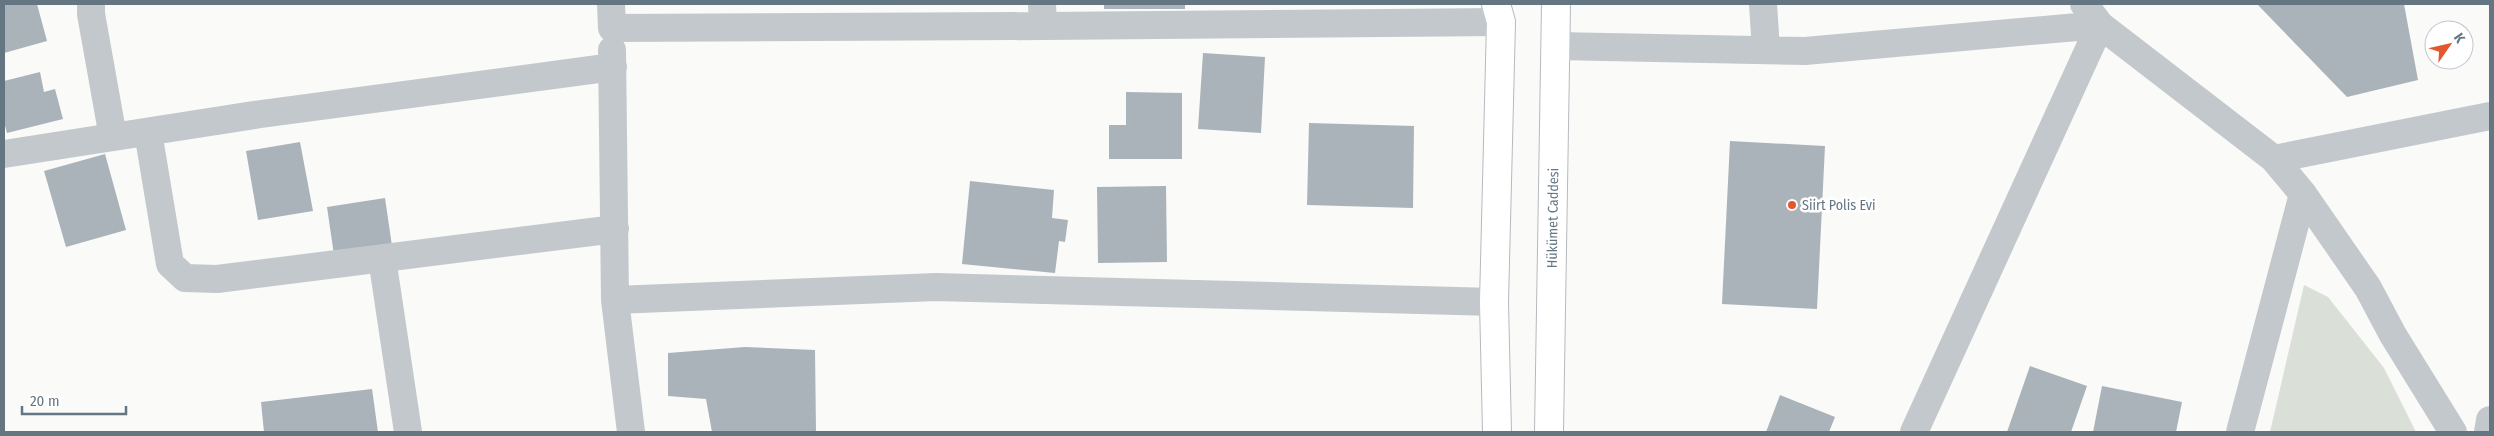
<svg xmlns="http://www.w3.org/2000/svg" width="2494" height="436" font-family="'Fira Sans Condensed',sans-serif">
	<rect width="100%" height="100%" fill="#fafaf8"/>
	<path fill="#dadfd7" d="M2304,285L2328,297L2384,368L2416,432H2270Z"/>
	<path fill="#aab3b9" d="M4,4H37L47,41L4,53Z
		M1104,4H1185V9H1104Z
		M2257,4H2404L2418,80L2347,97Z
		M1203,53L1265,57L1261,133L1198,129Z
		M40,72L44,92L55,89L63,119L7,133L4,122V81Z
		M1126,92L1182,93V159H1109V125H1126Z
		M1309,123L1414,126L1413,208L1307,205Z
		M1730,141L1825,146L1817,309L1722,304Z
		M300,142L313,211L258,220L246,151Z
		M105,154L126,230L66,247L44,171Z
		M970,181L1054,190L1052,218L1068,220L1065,242L1059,241L1055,273L962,264Z
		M1166,186L1167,262L1098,263L1097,187Z
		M385,198L392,246L334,255L327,207Z
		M745,347L815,350L816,432H712L706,399L668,396V353Z
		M2030,366L2087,386L2071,432H2007Z
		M2102,386L2182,402L2176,432H2093Z
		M372,389L378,432H264L261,402Z
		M1780,395L1835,417L1829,432H1766Z"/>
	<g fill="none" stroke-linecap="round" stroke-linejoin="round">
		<defs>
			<g id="primary">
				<path d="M1496,4L1501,22L1494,302L1497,432"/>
				<path id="s1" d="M1549,432L1556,4"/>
			</g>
		</defs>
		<use href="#primary" stroke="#b5babe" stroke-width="30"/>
		<path stroke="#c3c8cc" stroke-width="28" d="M91,4V14L113,137
			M611,4L612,28L1043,26
			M1042,4L1043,26L1501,22
			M1763,4L1766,50
			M2084,4L2100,25L2274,159L2303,194L2368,288L2393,335L2453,432
			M1556,46L1805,51L2100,25L1914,432
			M612,50L615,300L631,432
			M148,132L170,264L185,278L217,279L615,229
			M4,154L261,114L613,67
			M2274,159L2490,116
			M382,258L408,432
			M615,300L936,287L1494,302
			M2240,432L2303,194
			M2488,432L2490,420"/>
		<use href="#primary" stroke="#fff" stroke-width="28"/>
	</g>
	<circle fill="#e4572e" stroke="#fff" stroke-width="2" cx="1792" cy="205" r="5"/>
	<g text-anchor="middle" stroke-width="5" stroke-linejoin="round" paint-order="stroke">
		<g font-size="14" fill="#657683" stroke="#fff" text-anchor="start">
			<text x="1802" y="210">Siirt Polis Evi</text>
		</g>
		<g font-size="14" fill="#657683" stroke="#fff">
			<text dy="5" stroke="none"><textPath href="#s1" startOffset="214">Hükümet Caddesi</textPath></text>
		</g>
	</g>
	<rect width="2494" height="436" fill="none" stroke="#657683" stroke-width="10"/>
	<g transform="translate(2449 45) rotate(56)"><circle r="24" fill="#ffffff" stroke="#c1c8cd"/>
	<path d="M0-4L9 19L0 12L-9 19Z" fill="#e4572e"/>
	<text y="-8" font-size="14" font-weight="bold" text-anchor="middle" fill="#657683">K</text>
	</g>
	<path d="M22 406v8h104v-8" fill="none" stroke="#657683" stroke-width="2.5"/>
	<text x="30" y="406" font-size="15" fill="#657683" stroke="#ffffff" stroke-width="4" paint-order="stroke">20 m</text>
</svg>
